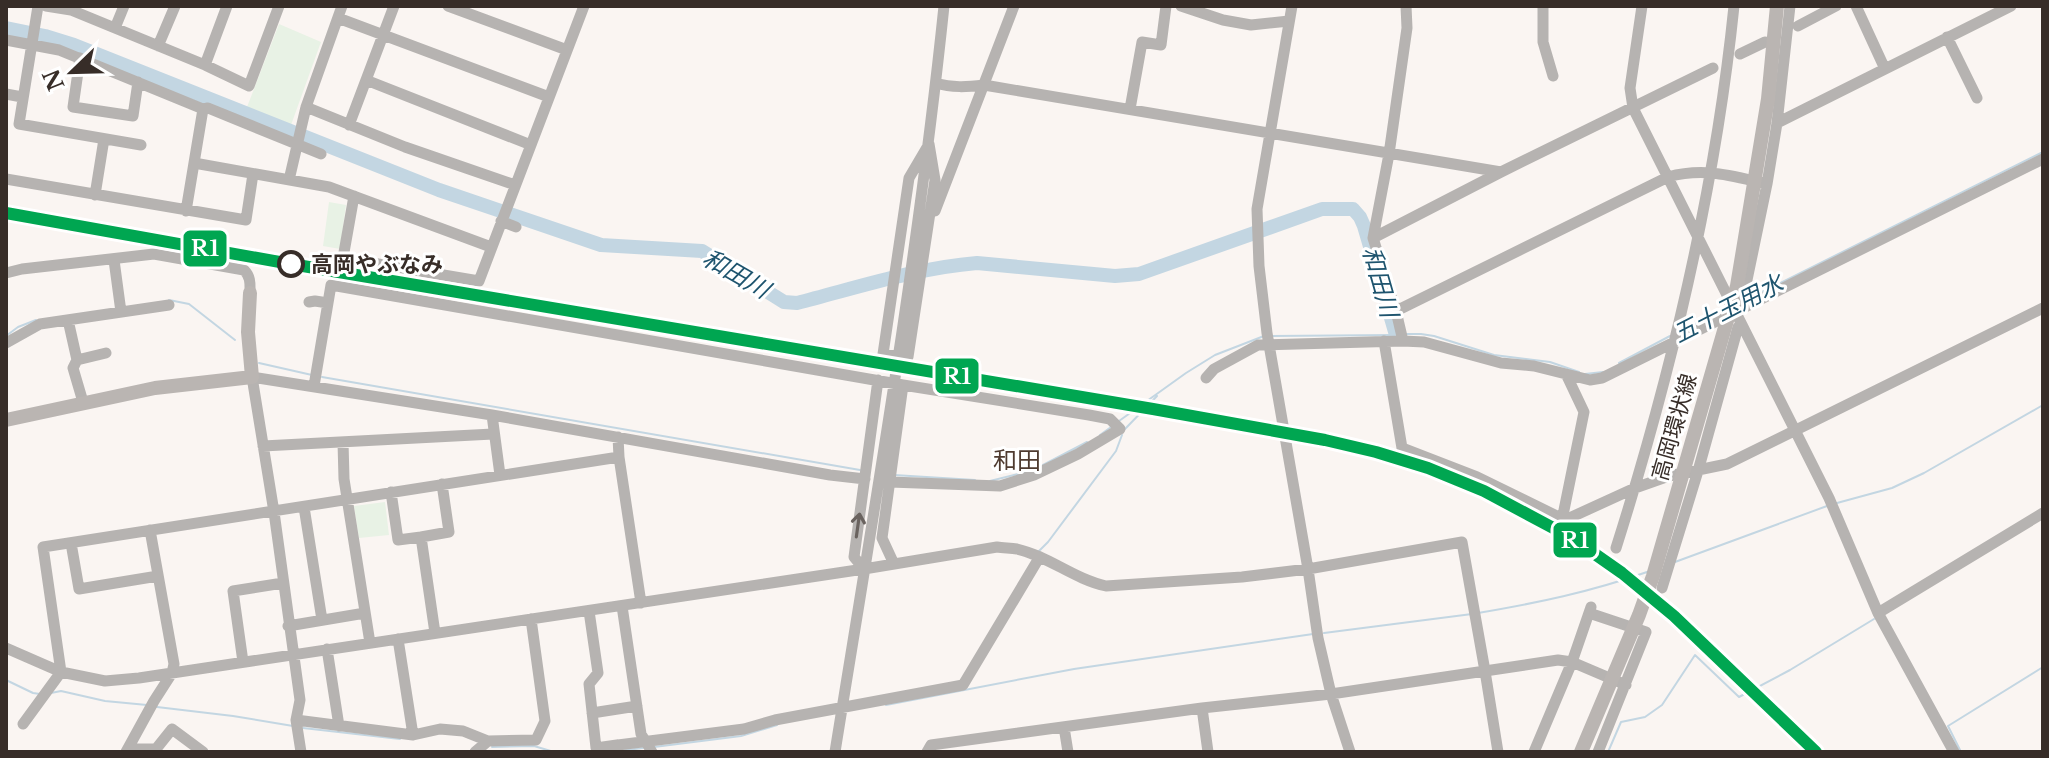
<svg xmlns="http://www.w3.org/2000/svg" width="2049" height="758" font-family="'Libre Baskerville','Noto Sans JP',serif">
	<rect width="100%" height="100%" fill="#faf5f2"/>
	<path fill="#e8f2e5" d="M279,24L321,42L291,125L247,107Z
		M329,202L346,205L340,249L323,246Z
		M385,502L389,535L359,538L354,506Z"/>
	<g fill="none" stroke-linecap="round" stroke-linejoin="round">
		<path stroke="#c3d6e2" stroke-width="2" d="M1748,299L2043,152
			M169,300L189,304L235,340
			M1683,330L1724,310
			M1407,334H1421L1434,336L1494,355L1550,362L1579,372
			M6,336L18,327L36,320
			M1271,336L1396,335
			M259,363L312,375
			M1619,363L1670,336
			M1585,374L1603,372
			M322,377L860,470
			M1119,421L1186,373L1215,355L1264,336
			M1125,429L1157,396
			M1100,435L1111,427
			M1043,465L1087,442
			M894,475L975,480
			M990,481L1026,472
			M1837,503L1892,488L1924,473L2043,405
			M1039,551L1048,542L1116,451L1122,435
			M1675,562L1827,506
			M1478,613C1537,603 1590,592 1647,572
			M1324,633L1472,614
			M6,680L33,693L40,694
			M51,693L61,691L105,701L147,705
			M886,705L1074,669L1313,634
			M157,707L233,716L293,726
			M303,728L400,739
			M492,747L534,746L554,752
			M654,747L741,736L777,725
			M618,751L643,748
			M1608,752L1621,722L1645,717L1662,705L1695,655L1739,697L1790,670L1874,619
			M1961,752L1948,726L2043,667"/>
		<path stroke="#c3d6e2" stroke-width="14" d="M6,28L45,36L74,45L439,190L601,245L702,251L784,302L797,303C856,288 916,268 977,263L1115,276L1139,274L1322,209H1353L1360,217L1364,226L1396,335"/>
		<path stroke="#b6b3b1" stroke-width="11" d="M38,6L19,124L141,145
			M46,6L71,10
			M73,6L71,10L205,65L249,86L279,6
			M448,6L567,50
			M1181,6L1223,20L1251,25L1289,21
			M1292,6L1257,209L1259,266L1267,333L1308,569L1318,638L1331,694L1350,752
			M1543,6V42L1553,76
			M1642,6L1630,88L1633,108L1829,498L1878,613L1954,752
			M1856,6L1885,69
			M338,18L549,97
			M1798,26L1836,6
			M115,28L124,6
			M1947,37L1977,98
			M6,40L59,50L203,109L208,108L321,154
			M158,46L175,6
			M1740,54L1765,42
			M80,58L73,107L133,116L138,82
			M205,65L227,6
			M366,80L531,145
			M936,83C952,88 967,87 984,85L1501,172
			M6,94L22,97
			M306,107L405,147L515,185
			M1130,109L1142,42L1161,45L1166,6
			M1777,123L2011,6
			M349,125L394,6
			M929,144L935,180L908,357L883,354L909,178Z
			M194,163L329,187L491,247
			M6,179L246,220L253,174
			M289,180L306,107L342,6
			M95,195L104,139
			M354,196L343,258L479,281L584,6
			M186,211L203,109
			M935,211L1014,6
			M501,221L516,227
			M1373,238L1501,172L1713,68
			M114,260L121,312
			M6,273L22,269L154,254L244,270C251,277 250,284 250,293
			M309,302L315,301L328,303
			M1742,304L1767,184L1777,123L1790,6
			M1396,311L1668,177C1705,167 1731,176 1767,184
			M68,320L77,360L73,368L83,402
			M1384,341L1402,448L1477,477L1565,520
			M1403,341L1396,311L1373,238L1389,154L1407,28L1406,6
			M6,343L40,324L169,305
			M77,360L106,353
			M1566,374L1584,412L1563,515L1565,520L1635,488L1669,476L1727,464L2043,308
			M1206,378L1214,369L1258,345L1403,341L1424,342L1501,363L1534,366L1590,380L1602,378L2043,159
			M314,386L331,285L903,385L1089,415L1110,419L1120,429L1078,454L1034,475L1000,486L890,482
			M492,415L500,475
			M618,437L619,457L641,603
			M343,442L344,479L370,643
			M263,446L493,434
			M391,492L398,540L421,537L435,633
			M304,507L322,620
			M421,537L449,532L442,484
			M71,543L79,589L158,576
			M1616,548C1672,371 1715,191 1734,6
			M894,564L882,538L903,385
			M864,569L854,557L878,380
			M1662,588L1698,471L1738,327
			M622,606L641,734L652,752
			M589,611L598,673L589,684L596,748L617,745
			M1589,613L1646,632L1598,752
			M1878,613L2043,513
			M288,626L365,613
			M398,639L413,735
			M6,648L61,672L105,681L139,678L864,569L997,547C1003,548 1010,548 1017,549C1048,556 1074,579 1106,586L1242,577L1308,569L1462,542L1485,671L1331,694L1202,708L931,745L927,752
			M327,649L339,726
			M243,662L233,591L283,583
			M1202,708L1208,752
			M592,713L637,706
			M296,720L413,735L440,729L463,731L488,741
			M23,724L61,672L43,547L619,457
			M1064,727L1068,752
			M128,749H156L172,729L203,752
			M126,752L154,701L172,673L174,664L150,530
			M301,752L296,720L300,700L274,512L252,377L492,415L830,475L865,479
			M475,752L488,741L536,740L545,721L531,619
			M610,752L618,745L744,729L775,720L963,685L1039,558
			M835,752C875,504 918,256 944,6
			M1498,752L1485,671L1558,660L1572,662L1626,685
			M1534,752L1572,662L1591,607"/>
		<path stroke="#bab5b2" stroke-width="14" d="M6,420L155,388L252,377L248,332L250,293
			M1581,752L1639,615L1653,576L1737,286L1768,99L1777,6"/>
		<defs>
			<path id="rail-1" d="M6,213L291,264L1153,409L1325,440L1376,452L1428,468L1484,491L1572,538L1622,573L1674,616L1816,752"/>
		</defs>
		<use href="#rail-1" stroke="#fff" stroke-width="18"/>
		<use href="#rail-1" stroke="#00a651" stroke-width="12"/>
	</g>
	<defs><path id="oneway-shaft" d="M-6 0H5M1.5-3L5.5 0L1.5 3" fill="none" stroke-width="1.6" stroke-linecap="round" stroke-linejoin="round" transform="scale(2)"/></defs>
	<use stroke="#6a635f" href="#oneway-shaft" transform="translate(858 525) rotate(-82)"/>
	<circle fill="#fff" stroke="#372d28" stroke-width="4" cx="291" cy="264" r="12"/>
	<g text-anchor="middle" stroke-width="6" stroke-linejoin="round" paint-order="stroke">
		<g font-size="22" font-weight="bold" fill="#372d28" stroke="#fff" text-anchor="start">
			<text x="311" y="272">高岡やぶなみ</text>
		</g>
		<g font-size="22" fill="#372d28" stroke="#fff">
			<text transform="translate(1674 427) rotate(-74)" y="8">高岡環状線</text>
		</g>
		<g font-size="24" font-style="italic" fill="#1e546e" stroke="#fff">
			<text transform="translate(736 274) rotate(30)" y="8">和田川</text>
			<text transform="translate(1380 282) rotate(74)" y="8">和田川</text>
			<text transform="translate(1728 309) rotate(-27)" y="8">五十玉用水</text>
		</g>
		<g font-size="24" fill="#4f3b30" stroke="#fff">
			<text x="1017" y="469">和田</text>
		</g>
	</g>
	<g stroke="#fff" stroke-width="3">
		<rect x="182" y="229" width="46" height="39" rx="8" fill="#00a651"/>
		<rect x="934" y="357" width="46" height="38" rx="8" fill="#00a651"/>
		<rect x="1552" y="521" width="46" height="38" rx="8" fill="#00a651"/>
	</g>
	<g font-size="22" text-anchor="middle" font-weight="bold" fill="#fff">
		<text x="205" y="256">R1</text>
		<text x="957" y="384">R1</text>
		<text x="1575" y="548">R1</text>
	</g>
	<rect width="2049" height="758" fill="none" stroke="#372d28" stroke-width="16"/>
	<g transform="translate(72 72) rotate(247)" stroke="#ffffff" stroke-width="6" paint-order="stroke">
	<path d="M0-6L14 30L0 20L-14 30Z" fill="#372d28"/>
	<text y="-12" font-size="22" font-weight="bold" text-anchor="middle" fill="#372d28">N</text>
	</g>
</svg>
